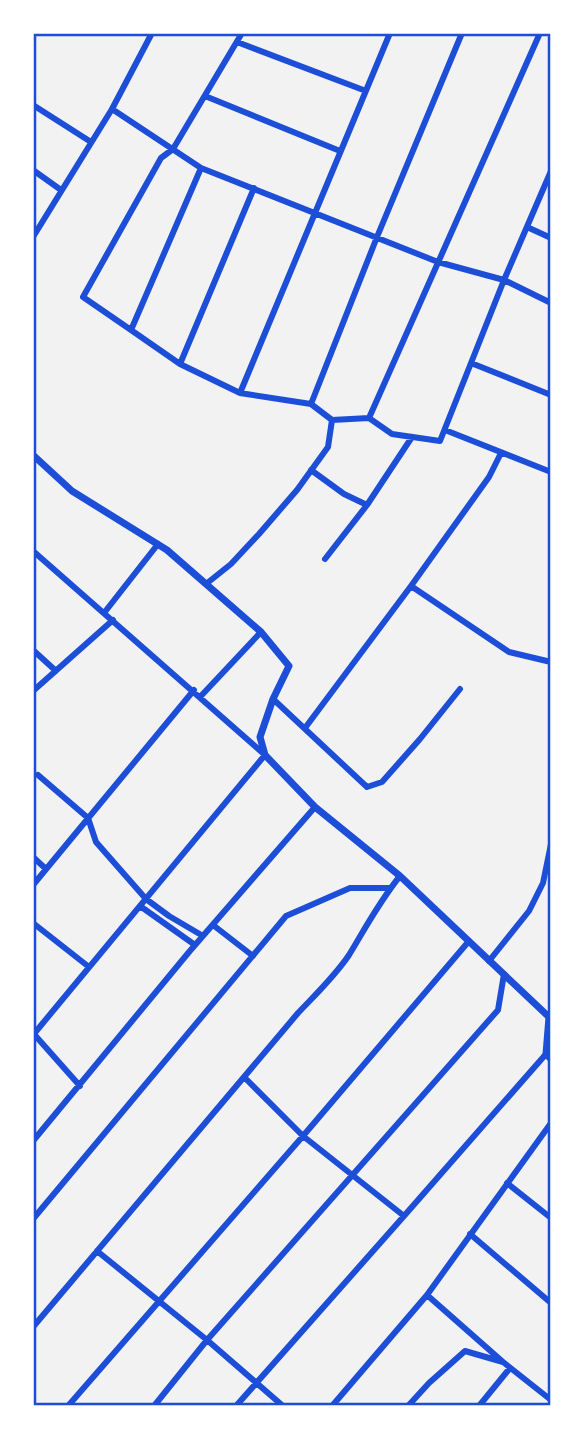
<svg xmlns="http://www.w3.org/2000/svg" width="584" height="1439" font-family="'Source Serif 4',serif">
	<rect width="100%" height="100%" fill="#f2f2f2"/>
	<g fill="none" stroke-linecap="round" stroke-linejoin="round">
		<path stroke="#1d4ed8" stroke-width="6" d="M237,42L366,91
			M205,96L340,151
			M33,105L91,142
			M112,109L152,33
			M33,170L61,190
			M551,171L504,280L551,303
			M527,227L551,238
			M33,237L112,109L201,168L438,262L504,280L440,441L392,434L369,418L540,33
			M131,330L83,297L161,158L173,149L242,33
			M471,363L551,395
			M180,364L131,330L201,168
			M240,393L180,364L254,188
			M311,404L240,393L390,33
			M369,418L332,420L311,404L377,237L462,33
			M445,430L551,472
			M311,470L344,494L367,505
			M33,551L265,755L33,1035
			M325,559L367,505L412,437
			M206,584L231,564L259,534L297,490L328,447L332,420
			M411,586L509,652L551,662
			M104,613L158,544
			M33,650L56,671
			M33,691L113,620
			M200,697L261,632
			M273,699L367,787L382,782L420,739L460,689
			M305,728L411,586L489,477L501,453
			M38,775L88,818L96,842L146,899L169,916L203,936
			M33,857L46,869
			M33,885L194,690
			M140,906L195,945
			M33,923L89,967
			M213,925L253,956
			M489,961L529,911L543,883L551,844
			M33,1033L80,1086
			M244,1077L303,1136L469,941
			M33,1141L189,952L315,807
			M507,1183L551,1218
			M404,1216L546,1054
			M33,1219L286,916L350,888H390
			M470,1234L551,1303
			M97,1251L207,1340L283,1406
			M427,1295L551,1123
			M33,1327L298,1013C316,994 335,976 349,955C366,927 379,902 400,876
			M68,1406L303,1136L404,1216L236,1406
			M154,1406L207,1340L498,1010L504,974
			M332,1406L427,1295L503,1362
			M408,1406L429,1383L465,1351L503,1362L551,1400
			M479,1406L510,1368"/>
		<path stroke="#1d4ed8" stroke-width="7" d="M33,455L72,491L167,550L261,632L289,666L273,699L260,737L265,755L315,807L400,876L549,1017L546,1054L551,1059"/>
	</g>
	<rect width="584" height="1439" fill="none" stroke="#ffffff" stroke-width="70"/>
	<rect x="35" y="35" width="514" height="1369" fill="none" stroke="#1d4ed8" stroke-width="2.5"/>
</svg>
